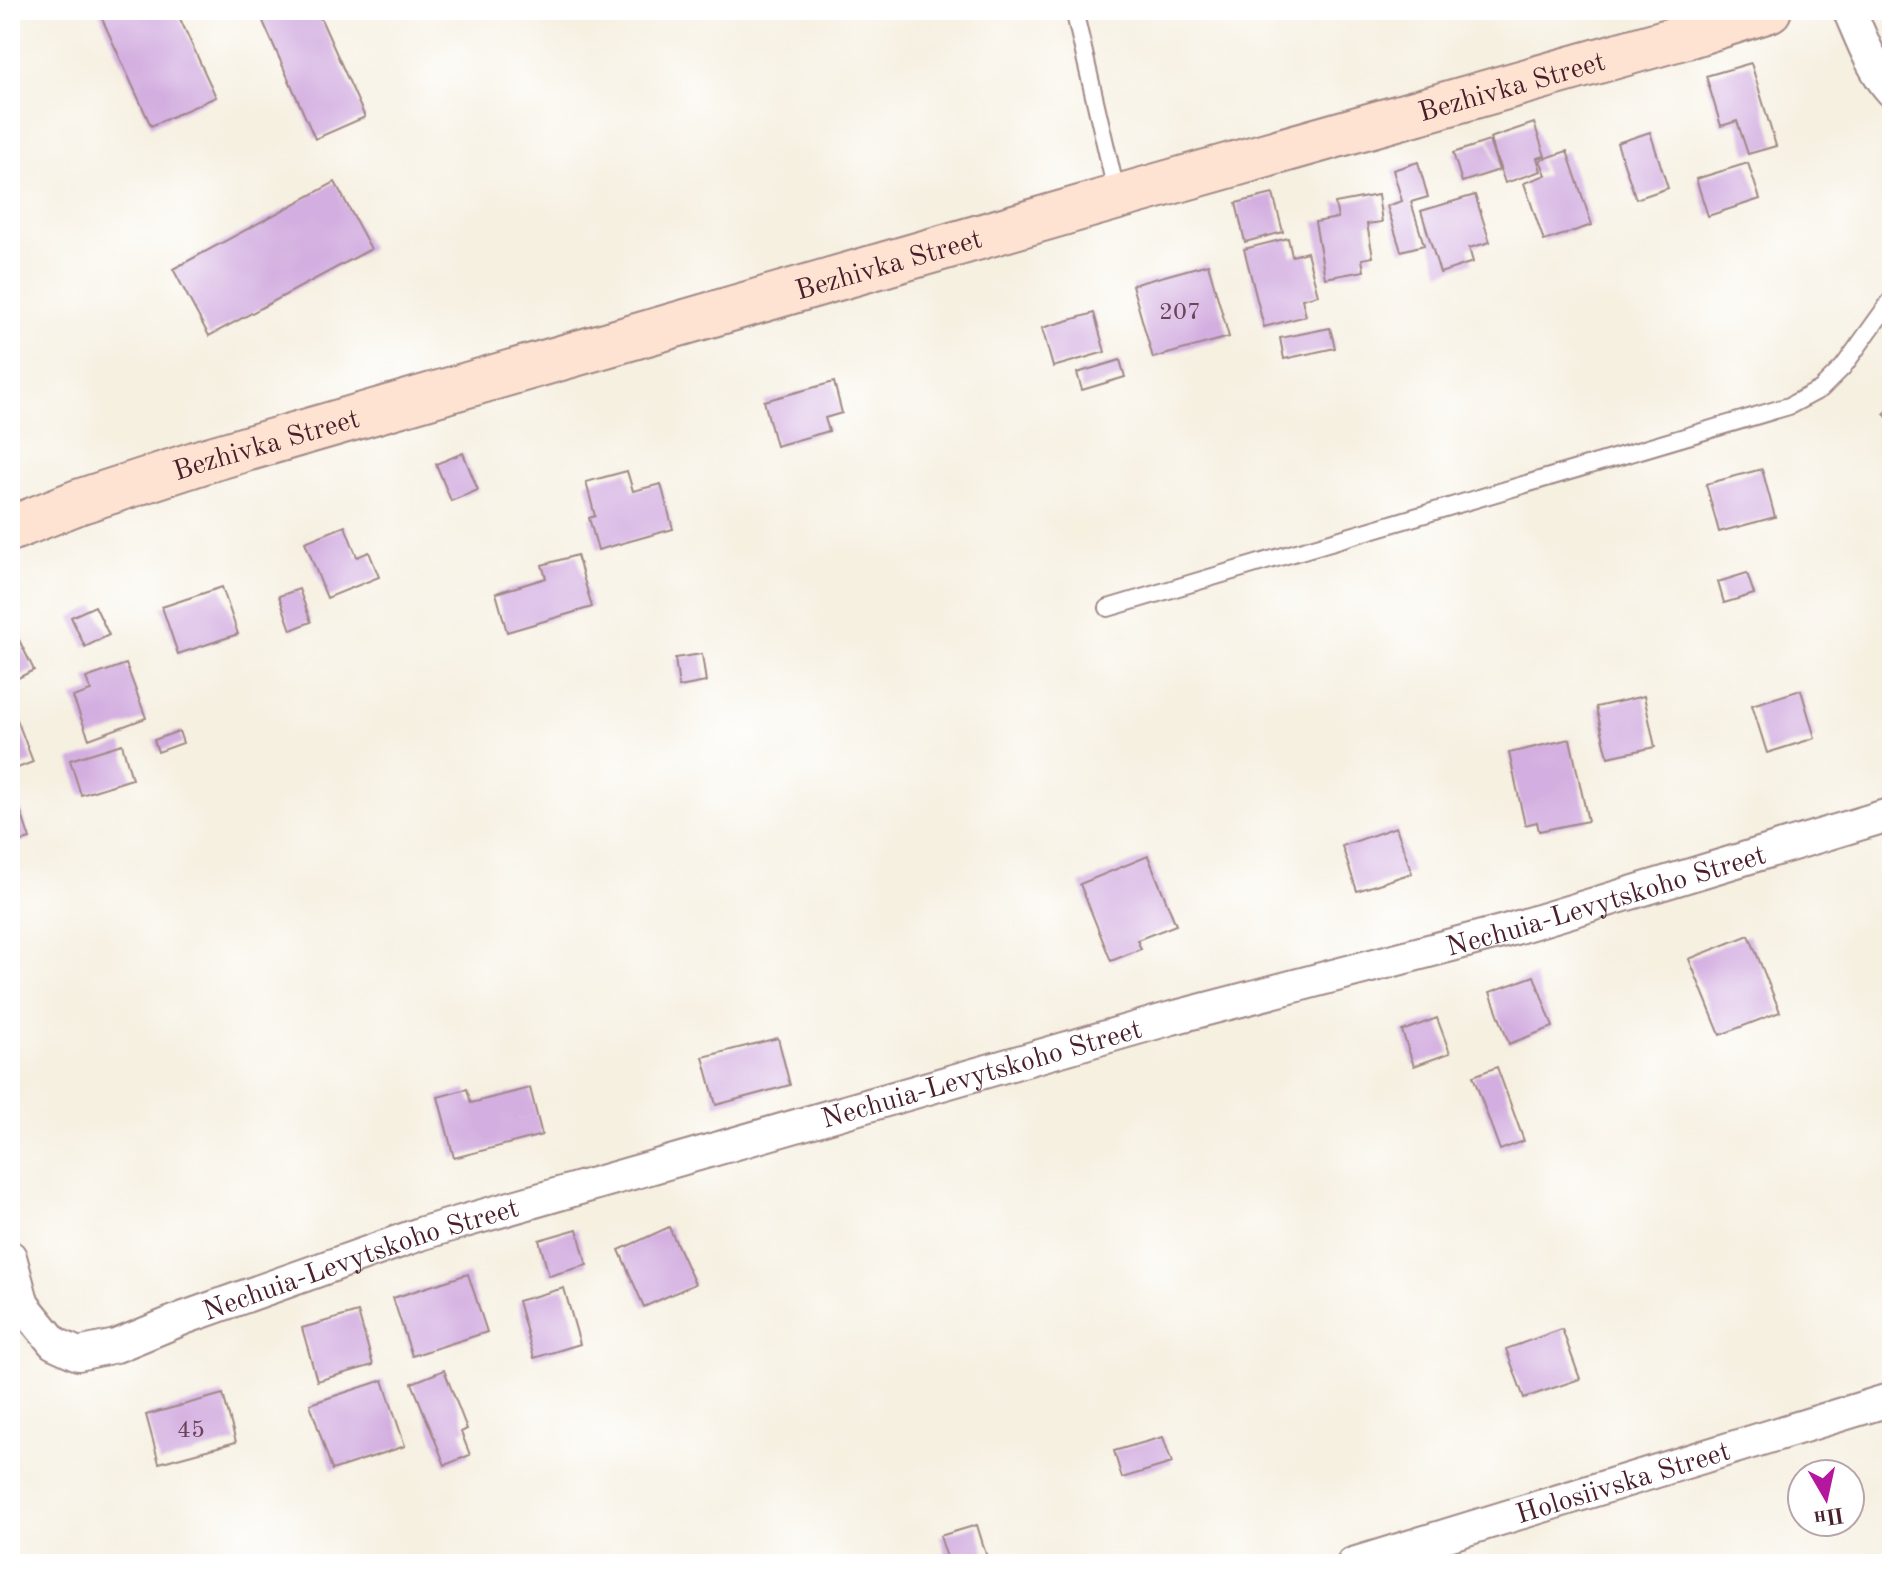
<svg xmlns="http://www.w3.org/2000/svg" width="1902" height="1574" font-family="'Old Standard TT',serif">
	<rect width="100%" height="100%" fill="#fff"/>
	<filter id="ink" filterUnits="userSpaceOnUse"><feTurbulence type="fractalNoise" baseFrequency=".0125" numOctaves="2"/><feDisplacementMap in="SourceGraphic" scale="16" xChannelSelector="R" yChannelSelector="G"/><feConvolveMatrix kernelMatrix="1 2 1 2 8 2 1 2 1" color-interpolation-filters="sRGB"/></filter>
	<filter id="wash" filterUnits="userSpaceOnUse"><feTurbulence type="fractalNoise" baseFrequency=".006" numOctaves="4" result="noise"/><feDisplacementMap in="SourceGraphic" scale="32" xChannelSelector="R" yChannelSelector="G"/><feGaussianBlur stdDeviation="1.8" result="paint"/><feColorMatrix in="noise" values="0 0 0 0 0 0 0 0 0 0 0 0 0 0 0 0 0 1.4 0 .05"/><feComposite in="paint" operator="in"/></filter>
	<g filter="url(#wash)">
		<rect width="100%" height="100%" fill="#f6f0e1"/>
		<g id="blocks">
			<path fill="#d3aee0" d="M98,10H176L216,97L151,126Z
				M258,10H317L365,117L315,139Z
				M1751,63L1776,146L1748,154L1737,121L1721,126L1706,76Z
				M1534,123L1545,156L1537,158L1541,171L1505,183L1490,138Z
				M1650,132L1668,188L1636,199L1617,143Z
				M1489,141L1499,170L1462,182L1453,153Z
				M1567,151L1592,225L1544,241L1524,183L1546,175L1540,160Z
				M1418,162L1428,197L1411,202L1424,245L1401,251L1387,206L1402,201L1393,170Z
				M1748,163L1760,199L1708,216L1696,179Z
				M335,182L371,249L209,336L173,269Z
				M1273,194L1283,232L1245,242L1236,203Z
				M1378,195L1382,222L1367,224L1373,257L1362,259L1364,271L1325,278L1315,222L1338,218L1335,203Z
				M1475,195L1490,242L1469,248L1473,262L1440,273L1421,211Z
				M1288,238L1292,256L1307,252L1318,295L1302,299L1306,316L1264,327L1244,249Z
				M1208,264L1229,337L1153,358L1132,285Z
				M1094,313L1105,352L1053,367L1042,328Z
				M1330,328L1335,348L1284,359L1280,338Z
				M1120,360L1125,377L1082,390L1077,373Z
				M834,382L842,413L825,418L829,431L776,446L764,401Z
				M1892,406V422L1884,414Z
				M463,453L478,490L451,501L436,464Z
				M1762,469L1775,517L1719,532L1706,484Z
				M627,471L633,491L661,484L673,529L598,550L589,518L595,516L586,482Z
				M345,526L357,557L369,552L379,577L327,598L305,542Z
				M577,555L592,607L507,632L496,593L546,578L542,565Z
				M1747,573L1754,594L1724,603L1718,582Z
				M222,587L238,634L178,654L162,607Z
				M299,589L311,622L291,630L279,596Z
				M95,606L109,635L85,647L71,617Z
				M18,638L34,670L12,681L10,676V642Z
				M702,654L706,682L679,687L675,658Z
				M126,664L146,718L89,739L73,697L91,691L86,678Z
				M1801,690L1815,738L1767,753L1752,705Z
				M1644,696L1655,747L1608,757L1596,707Z
				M10,701L33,762L10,771Z
				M179,731L183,743L158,752L154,740Z
				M1570,739L1588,821L1539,831L1537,822L1525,825L1509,753Z
				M122,744L132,779L81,795L70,760Z
				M19,806L30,839L10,845V809Z
				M1396,827L1412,873L1357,891L1342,846Z
				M1148,856L1176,925L1137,940L1141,949L1111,961L1080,884Z
				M1749,935L1780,1012L1720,1035L1689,959Z
				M1534,976L1553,1027L1509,1044L1490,992Z
				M1437,1018L1450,1053L1414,1066L1402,1031Z
				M778,1038L790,1085L716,1105L703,1057Z
				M1497,1067L1524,1141L1500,1150L1473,1076Z
				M530,1088L542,1135L454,1158L438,1097L467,1089L471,1103Z
				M669,1227L695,1284L644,1307L619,1250Z
				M577,1229L587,1265L549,1276L539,1240Z
				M468,1274L487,1332L412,1356L393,1298Z
				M564,1288L580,1344L534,1358L518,1301Z
				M358,1312L373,1365L317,1381L302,1328Z
				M1562,1329L1580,1379L1524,1398L1506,1349Z
				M444,1370L467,1429L461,1432L470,1455L445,1465L412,1383Z
				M383,1380L405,1446L332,1470L310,1404Z
				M223,1394L236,1442L159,1463L146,1415Z
				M1163,1437L1172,1463L1122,1478L1114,1451Z
				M977,1525L989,1564H949L940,1536Z"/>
		</g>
	</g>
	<g filter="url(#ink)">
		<use href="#blocks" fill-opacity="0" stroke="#a08886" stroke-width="2"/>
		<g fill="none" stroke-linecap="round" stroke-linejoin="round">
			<defs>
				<path id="service" d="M1074,10L1117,195
					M1108,608L1789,406L1821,389L1843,367L1892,299"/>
				<g id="minor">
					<path d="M1849,10C1861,37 1872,69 1892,91"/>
					<path id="s1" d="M10,1257L23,1305L54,1343L78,1354L116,1346L184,1318L423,1233L1172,1018L1505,931L1892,814"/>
					<path id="s2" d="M1353,1564L1892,1399"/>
				</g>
				<g id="secondary">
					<path id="s3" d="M10,529L78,502L204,461L1118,197L1690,35L1769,10"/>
				</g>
			</defs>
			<use href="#service" stroke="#a08886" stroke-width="20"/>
			<use href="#minor" stroke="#a08886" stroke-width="36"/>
			<use href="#secondary" stroke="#a08886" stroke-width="48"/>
			<use href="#service" stroke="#fff" stroke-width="16"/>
			<use href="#minor" stroke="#fff" stroke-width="32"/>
			<use href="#secondary" stroke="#fee3d2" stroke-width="44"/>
		</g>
	</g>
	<g text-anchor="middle" stroke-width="7" stroke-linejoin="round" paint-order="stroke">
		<g font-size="24" fill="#6c4358">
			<text x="1180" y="319">207</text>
			<text x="191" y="1437">45</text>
		</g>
		<g font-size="28" fill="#4a1f2b" stroke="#fff">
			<text dy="10" stroke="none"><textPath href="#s3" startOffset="1566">Bezhivka Street</textPath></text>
			<text dy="10" stroke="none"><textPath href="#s3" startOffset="918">Bezhivka Street</textPath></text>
			<text dy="10" stroke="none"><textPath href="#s3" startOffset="270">Bezhivka Street</textPath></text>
			<text dy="10" stroke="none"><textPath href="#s1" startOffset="1720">Nechuia-Levytskoho Street</textPath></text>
			<text dy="10" stroke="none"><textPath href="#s1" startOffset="1072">Nechuia-Levytskoho Street</textPath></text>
			<text dy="10" stroke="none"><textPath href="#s1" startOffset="424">Nechuia-Levytskoho Street</textPath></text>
			<text dy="10" stroke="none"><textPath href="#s2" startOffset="282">Holosiivska Street</textPath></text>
		</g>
	</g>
	<rect width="1902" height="1574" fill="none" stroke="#fff" stroke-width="40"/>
	<g transform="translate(1826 1498) rotate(171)"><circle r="38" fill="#ffffff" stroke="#b7a5aa" stroke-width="2"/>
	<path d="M0-6L14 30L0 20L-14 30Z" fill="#b5179e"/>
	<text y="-12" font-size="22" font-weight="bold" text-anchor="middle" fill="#4a1f2b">Пн</text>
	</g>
</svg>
